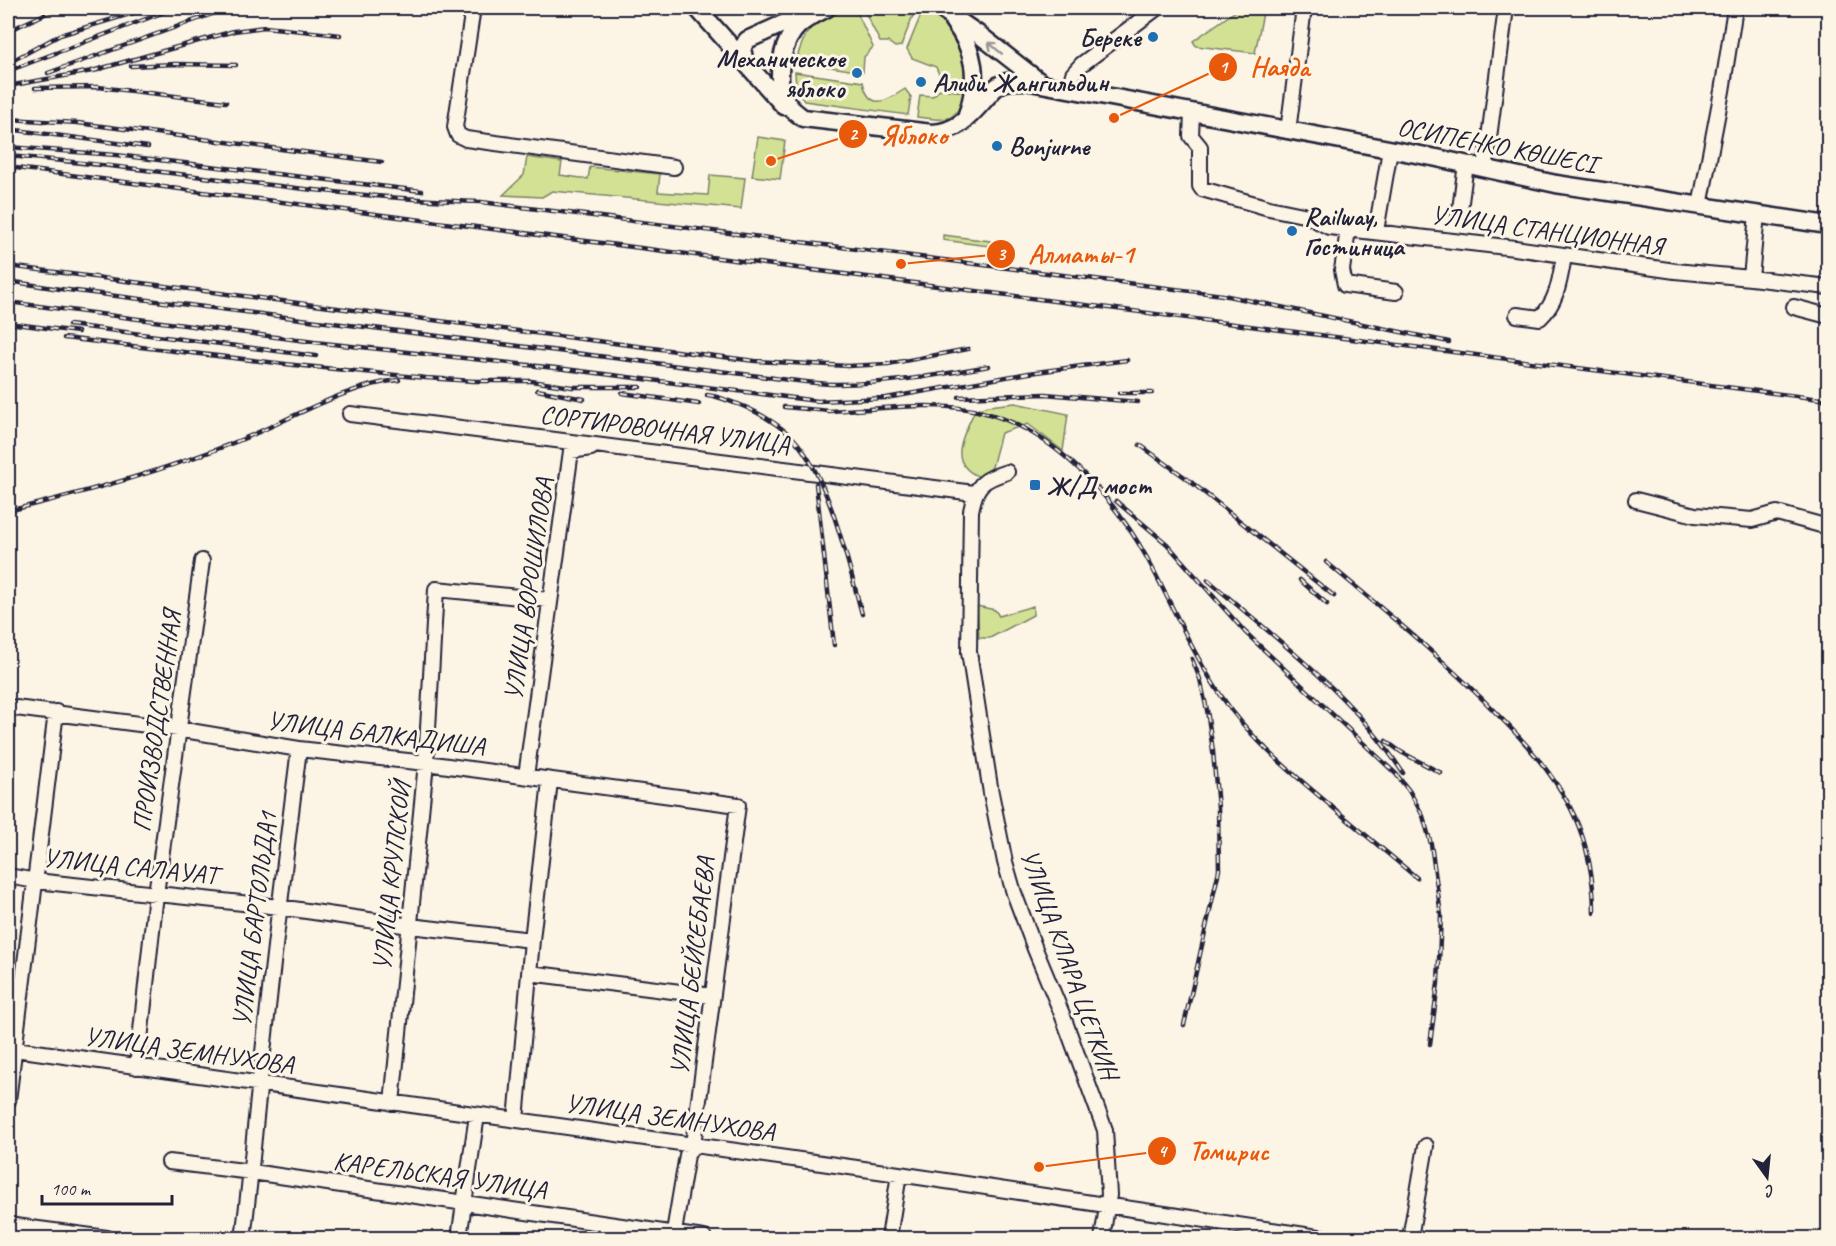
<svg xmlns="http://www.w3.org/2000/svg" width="1836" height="1246" font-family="Caveat,sans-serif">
	<rect width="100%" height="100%" fill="#fcf5e5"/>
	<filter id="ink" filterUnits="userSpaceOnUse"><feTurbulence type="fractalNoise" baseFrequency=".0167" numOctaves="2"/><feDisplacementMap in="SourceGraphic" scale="12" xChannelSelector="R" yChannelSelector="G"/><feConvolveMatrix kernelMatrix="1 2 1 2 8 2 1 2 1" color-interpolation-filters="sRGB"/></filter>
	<g filter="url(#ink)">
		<path fill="#d3e194" stroke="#7a8268" stroke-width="1.5" d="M842,8H855L873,47L864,57L863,72L796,62C804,30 812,22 842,8Z
			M863,8H916L901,46L895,47L888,42H880Z
			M1240,8H1264L1255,53L1196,46L1193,41Z
			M923,10C940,18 959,34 964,53C966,62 966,73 966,82L941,79L936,67L912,58L907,49Z
			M795,72L863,82C869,112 887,101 905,89L911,97L908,115L804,101L796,89Z
			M940,89L964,92C957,125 946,120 917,117L920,95L933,96Z
			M758,137L785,141L780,179L752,176Z
			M527,157L562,162L560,175L588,179L590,167L660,174L658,192L708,195L710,175L745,178L741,209L552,191L542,197L503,195L524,175Z
			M943,235L990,241L989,246L943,240Z
			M1015,403L1068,414L1063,451L1028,424L1001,433L992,467L982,478C945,464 963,437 975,410L988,406Z
			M977,606L995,610L999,616L1033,606V615L990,638H979Z"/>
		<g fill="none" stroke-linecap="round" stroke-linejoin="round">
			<defs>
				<path id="minor" d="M473,8L455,127L458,135L466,139L674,167
					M1069,89L1073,74L1082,64L1157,8
					M1192,113L1191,136L1200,147V186L1202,189L1269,208L1308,216L1329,227L1515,248L1675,271L1751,278
					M1288,131L1304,8
					M1485,168L1506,8
					M1700,206L1722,91L1735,8
					M1757,214L1751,278L1828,287
					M1459,217L1466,164
					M1348,230L1342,270L1345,285L1396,292
					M1376,231L1390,150
					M1794,307L1828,316
					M1517,315L1540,318C1558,301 1560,278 1564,256
					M350,414L974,493
					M1007,472C982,480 976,484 971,511L969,652L991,793L1005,862L1014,893L1035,949L1062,1014L1105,1130L1109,1195L1102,1238
					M1636,500L1695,515L1752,520L1777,513L1828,527
					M8,707L178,729L299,749L426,763L738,805L693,1145L687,1155L673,1238
					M526,776L571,451L591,448
					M8,876L36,881L279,907L410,926L532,940
					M529,973L712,996
					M8,1048L899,1174L1325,1238
					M137,1067L156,894L202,561
					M8,1101L56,712
					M392,1103L426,763L436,589L550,600
					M516,1120L532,940L550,781
					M169,1162L252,1172L704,1238
					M8,1225L107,1238
					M243,1238C250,1186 254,1133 260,1080C272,969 285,859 299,749
					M459,1238L477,1115
					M889,1238L899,1174
					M1410,1238L1426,1146"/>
				<path id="major" d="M697,8L784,106
					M827,8C818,13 807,18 799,25C782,41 775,76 784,97C788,107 795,112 803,118L932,133C958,132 971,115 987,97C991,92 995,87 1001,84C1008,80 1017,81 1025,81L1437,158L1556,184L1828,225
					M940,8L981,36L1040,82
					M953,21C976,51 979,79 967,115
					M745,62L742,49L747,40L807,13"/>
			</defs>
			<use href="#minor" stroke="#22223b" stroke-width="18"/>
			<use href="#major" stroke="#22223b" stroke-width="21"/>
			<use href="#minor" stroke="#fcf5e5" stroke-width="14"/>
			<use href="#major" stroke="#fcf5e5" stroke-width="16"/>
			<defs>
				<path id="rail" d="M8,31L58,8
					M8,63L60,35L150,8
					M131,66L175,64L236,65
					M8,71L175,8
					M92,71L234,31L265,27L340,35
					M48,73L229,8
					M8,86L98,70
					M35,88L98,87L226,102
					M8,119L78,123L382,162
					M8,129L148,147
					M8,147L116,155L422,191
					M8,156C166,168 322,198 481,202L1223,295L1449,342
					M8,167L1828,400
					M8,266L755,361L848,366L888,364L968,349
					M8,281L60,289L767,377C790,380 814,384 837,384C888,384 939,375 989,366
					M8,302L314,342L565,369L817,401L886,398L1029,373L1127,360
					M8,323L78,332
					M69,325L316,356
					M64,338L294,365L426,378L474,381H531L572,387H640
					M537,390L584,399
					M622,393L699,404
					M1119,393H1152
					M707,395C718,396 728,401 738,404C758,412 777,423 793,438C829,476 848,563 862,614
					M959,397L1045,394L1138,402
					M784,407L830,411L862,409
					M856,410C897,407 940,402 982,412C1052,429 1113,496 1147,558C1172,604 1192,653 1222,697C1249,737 1287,769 1324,800C1355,826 1386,852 1417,878
					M1140,445L1186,478L1334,596
					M816,484L834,645
					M1116,501L1167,544L1245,632L1396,774L1410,792L1423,816L1431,844L1441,915L1438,983L1430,1044
					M8,511C85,492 164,471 238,441C288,421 346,385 399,380
					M1326,562C1386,612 1446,661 1500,717C1529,746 1557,778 1574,815C1588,846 1594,879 1594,913
					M1208,580C1277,640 1353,695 1403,773
					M1300,580L1327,604
					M1386,741L1401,752L1441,773
					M1184,1025L1219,870L1218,808L1213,751L1207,710L1200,679L1192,659"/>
			</defs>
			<use href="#rail" stroke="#22223b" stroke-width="4.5"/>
			<use href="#rail" stroke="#fcf5e5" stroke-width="2" stroke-dasharray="7" stroke-linecap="butt"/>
		</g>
		<defs><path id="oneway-shaft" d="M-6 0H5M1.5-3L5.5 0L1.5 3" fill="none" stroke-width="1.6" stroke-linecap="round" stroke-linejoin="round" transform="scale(1.5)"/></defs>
		<use stroke="#9a9698" href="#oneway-shaft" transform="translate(995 48) rotate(-140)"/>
	</g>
	<g fill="#1f6fb2" stroke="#fcf5e5" stroke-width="2">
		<circle cx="1153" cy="37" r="6"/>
		<circle cx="857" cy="73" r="6"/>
		<circle cx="921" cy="82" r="6"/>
		<circle cx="997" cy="146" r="6"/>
		<circle cx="1292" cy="231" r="6"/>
		<rect x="1029" y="479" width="12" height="12" rx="3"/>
	</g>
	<g text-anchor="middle" stroke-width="6" stroke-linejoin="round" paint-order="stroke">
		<g font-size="26" font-weight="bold" fill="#22223b" stroke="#fcf5e5" text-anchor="start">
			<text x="1141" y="46" text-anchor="end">Береке</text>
			<text x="845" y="67" text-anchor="end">Механическое<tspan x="845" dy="30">яблоко</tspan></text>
			<text x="933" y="91">Алиби Жангильдин</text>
			<text x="1009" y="155">Bonjurne</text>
			<text x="1304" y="225">Railway,<tspan x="1304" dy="30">Гостиница</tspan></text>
			<text x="1047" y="494">Ж/Д мост</text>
		</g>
		<g font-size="26" fill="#22223b" stroke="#fcf5e5">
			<text transform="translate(1497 145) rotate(11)" y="9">ОСИПЕНКО КӨШЕСІ</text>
			<text transform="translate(1547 230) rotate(8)" y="9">УЛИЦА СТАНЦИОННАЯ</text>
			<text transform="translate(665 429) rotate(7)" y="9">СОРТИРОВОЧНАЯ УЛИЦА</text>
			<text transform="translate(528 589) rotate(-82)" y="9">УЛИЦА ВОРОШИЛОВА</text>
			<text transform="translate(156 721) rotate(-82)" y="9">ПРОИЗВОДСТВЕННАЯ</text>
			<text transform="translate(376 733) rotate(7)" y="9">УЛИЦА БАЛКАДИША</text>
			<text transform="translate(130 866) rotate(6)" y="9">УЛИЦА САЛАУАТ</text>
			<text transform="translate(391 876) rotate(-84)" y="9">УЛИЦА КРУПСКОЙ</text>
			<text transform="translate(254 919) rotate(-83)" y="9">УЛИЦА БАРТОЛЬДА1</text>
			<text transform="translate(1070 964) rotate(70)" y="9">УЛИЦА КЛАРА ЦЕТКИН</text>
			<text transform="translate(692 966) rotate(-83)" y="9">УЛИЦА БЕЙСЕБАЕВА</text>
			<text transform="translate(189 1050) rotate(8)" y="9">УЛИЦА ЗЕМНУХОВА</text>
			<text transform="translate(670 1117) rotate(8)" y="9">УЛИЦА ЗЕМНУХОВА</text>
			<text transform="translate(440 1175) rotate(8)" y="9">КАРЕЛЬСКАЯ УЛИЦА</text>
		</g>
	</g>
	<path fill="none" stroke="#e8590c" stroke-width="2" d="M1114 118L1223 67M771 161L853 134M901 264L1001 254M1039 1167L1162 1151"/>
	<g fill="#e8590c" stroke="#fcf5e5" stroke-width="2">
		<circle cx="1114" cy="118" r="6"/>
		<circle cx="771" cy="161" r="6"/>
		<circle cx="901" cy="264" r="6"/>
		<circle cx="1039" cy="1167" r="6"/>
		<circle cx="1223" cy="67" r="15"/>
		<circle cx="853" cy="134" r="15"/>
		<circle cx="1001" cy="254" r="15"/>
		<circle cx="1162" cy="1151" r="15"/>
	</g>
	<g font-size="18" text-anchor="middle" font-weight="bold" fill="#fff">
		<text x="1223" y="73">1</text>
		<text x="853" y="140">2</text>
		<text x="1001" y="260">3</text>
		<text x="1162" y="1157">4</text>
	</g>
	<g font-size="27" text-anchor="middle" font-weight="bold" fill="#e8590c" stroke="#fcf5e5" stroke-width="6" stroke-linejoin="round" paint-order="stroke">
		<text x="1280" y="76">Наяда</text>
		<text x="914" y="144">Яблоко</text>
		<text x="1081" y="263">Алматы-1</text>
		<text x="1229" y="1160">Томирис</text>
	</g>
	<rect width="1836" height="1246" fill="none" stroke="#fcf5e5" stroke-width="30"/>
	<rect x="15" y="15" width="1806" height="1216" fill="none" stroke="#22223b" stroke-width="2" filter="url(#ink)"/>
	<g transform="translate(1767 1177) rotate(165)" stroke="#fcf5e5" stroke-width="4.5" paint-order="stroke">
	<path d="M0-4.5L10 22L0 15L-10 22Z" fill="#22223b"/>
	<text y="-9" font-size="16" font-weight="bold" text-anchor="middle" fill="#22223b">С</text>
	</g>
	<path d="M42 1195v9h130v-9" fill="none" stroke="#22223b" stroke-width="3"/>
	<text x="51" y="1195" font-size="18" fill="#22223b" stroke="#fcf5e5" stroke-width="4.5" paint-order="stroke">100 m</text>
</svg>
